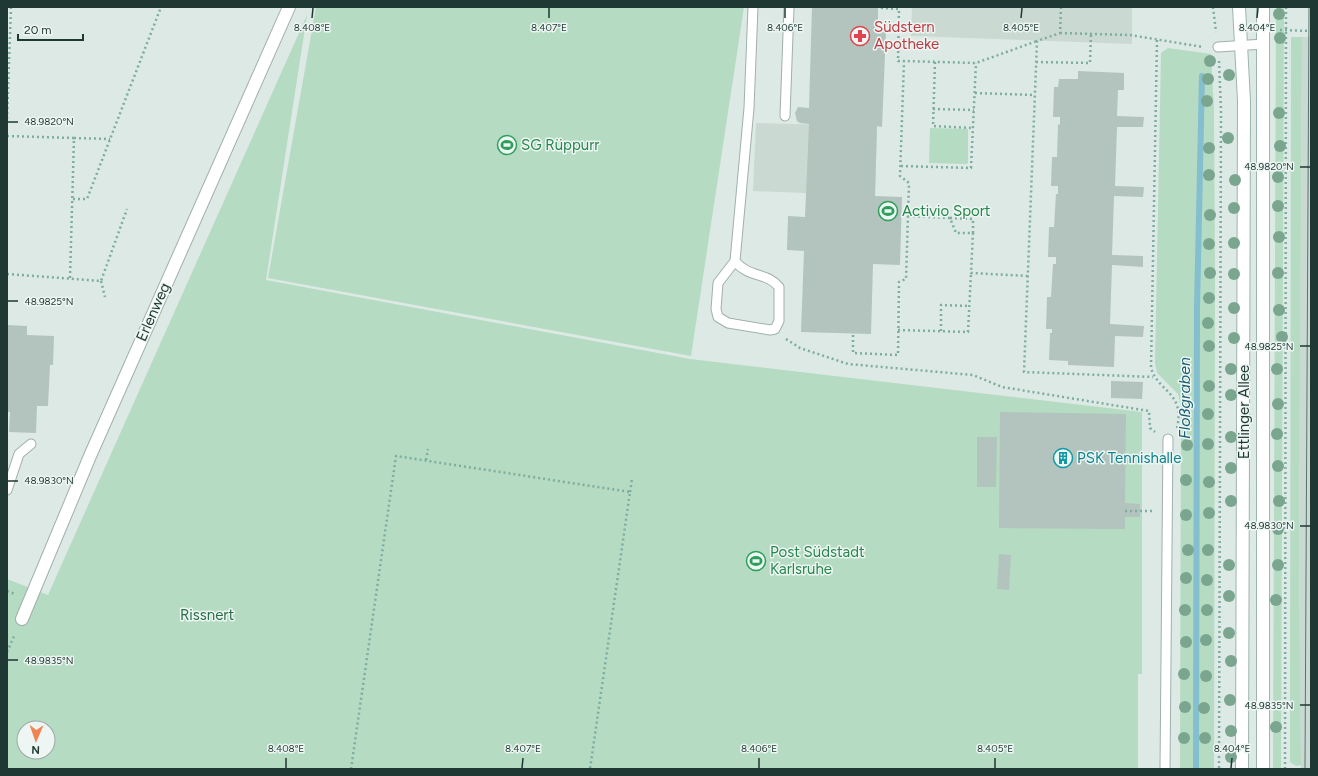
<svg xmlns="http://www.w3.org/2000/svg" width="1318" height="776" font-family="Figtree,sans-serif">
	<rect width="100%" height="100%" fill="#dde9e4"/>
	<path fill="#cbd9d3" d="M912,7H1132V44L911,36Z
		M1302,37H1311V769H1301L1299,552Z
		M756,123L877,126L875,196L753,191Z"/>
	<path fill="#b5dbc2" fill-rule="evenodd" d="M316,7H744L691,356L268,278Z
		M1276,7H1284L1281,769H1273Z
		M307,15L266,280L690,359L1142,412V674H1138V769H7V579L48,595ZM24,728H48V752H24Z
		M1291,37H1302L1299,552L1301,765L1296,766L1290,762V709Z
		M1168,48L1211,54L1214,110L1215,281L1214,769H1180L1181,407L1178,394L1157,373L1155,363L1161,53Z
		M930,128L968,129V163L966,164L929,163Z"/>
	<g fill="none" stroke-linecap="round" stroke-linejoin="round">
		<path stroke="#83bfcf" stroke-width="6" d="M1196,769L1197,308L1202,76"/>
	</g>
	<path fill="#b2c4bd" d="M812,7H878V31H886L882,127L877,126L875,196L902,197L900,265L873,264L871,334L801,332L804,251L787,250L788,216L805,217L809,124L800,123L797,121L795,113L798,107L809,108Z
		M1078,71L1124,73V90H1118L1117,116L1144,117L1143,127H1117L1115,186L1144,187L1143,197L1114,196L1112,255L1143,256V267L1112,265L1110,324L1144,326L1143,337L1115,336L1114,367L1068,365V361L1049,360L1050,333H1052V329H1046L1047,297H1051L1053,264H1056V257H1048L1049,227H1054L1056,194H1058V186H1051L1052,157H1057L1058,124L1060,125V117H1053L1054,87H1058L1059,79H1078Z
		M7,325L27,326V335L54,336L53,365H50L48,406H37L36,433L9,432L10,412H7Z
		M1111,381L1143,382L1142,399L1111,398Z
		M1000,412L1126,414L1125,503L1140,504V517H1125V529L999,528Z
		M977,437H997L996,487H977Z
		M999,554L1011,555L1009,590L997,589Z"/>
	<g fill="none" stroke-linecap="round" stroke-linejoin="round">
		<defs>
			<path id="lane" d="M1218,47L1264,44
				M785,116L789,7
				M735,261C748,278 767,272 779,287V321L775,329L770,330L728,323L718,317L716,309L718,283L735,261L749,108L753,7
				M7,490L19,454L31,444
				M1165,769L1168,439"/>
			<path id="street" d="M22,619L90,456L289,7"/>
			<path id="secondary" d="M1239,7L1244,101L1242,769
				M1263,769V7"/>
		</defs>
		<use href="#lane" stroke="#a0b0ab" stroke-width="11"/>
		<use href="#street" stroke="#a0b0ab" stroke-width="14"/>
		<use href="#secondary" stroke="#9cb5ad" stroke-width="14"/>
		<path stroke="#7dada1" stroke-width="2.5" stroke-dasharray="2 3" stroke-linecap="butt" d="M882,7V8L899,9L898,61H904
			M1061,7L1060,33L1037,41L1024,372L1153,377
			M1213,7L1216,32
			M1280,30L1311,31
			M1060,33L1130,35L1203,47
			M1157,40L1151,368C1159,393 1185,392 1177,428
			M1219,61L1221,111L1219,769
			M935,62L933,126L973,128
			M1036,62L1090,63L1091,34
			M975,93L1035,95
			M933,109L974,110
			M7,119L11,7
			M7,136L74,138L70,278
			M74,138L110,139
			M901,166L971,168L976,63
			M73,199H87L161,7
			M908,216L950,218L956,233H973L971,273L1028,276
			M950,218L973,219V233
			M7,274L101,281L127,209
			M101,281L105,297
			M898,330L968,332L971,273
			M941,331V305L969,306
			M853,335V353L898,355L899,282L906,279L909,183L900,176L904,61L976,63L1037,41
			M786,339L800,348L848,364L973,375L1002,387L1149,411L1150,428L1155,432
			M426,460L428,449
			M630,492L632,479
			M1125,511H1153
			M7,591L15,594
			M7,652L15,634
			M351,769L396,456L630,492L590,769
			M1285,769L1286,7"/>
		<use href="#lane" stroke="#fff" stroke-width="9"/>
		<use href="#street" stroke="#fff" stroke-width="12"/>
		<use href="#secondary" stroke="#fff" stroke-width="12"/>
		<path stroke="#59746f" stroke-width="1" d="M1305,769L1309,7"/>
	</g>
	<g fill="#7aa68f">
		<circle cx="1279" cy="14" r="6"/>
		<circle cx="1280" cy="38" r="6"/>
		<circle cx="1210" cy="61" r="6"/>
		<circle cx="1229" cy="75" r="6"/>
		<circle cx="1208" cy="79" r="6"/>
		<circle cx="1207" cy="101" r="6"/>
		<circle cx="1279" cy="113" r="6"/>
		<circle cx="1228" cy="138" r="6"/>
		<circle cx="1280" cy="146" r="6"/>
		<circle cx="1209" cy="148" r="6"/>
		<circle cx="1209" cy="175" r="6"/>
		<circle cx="1278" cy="177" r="6"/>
		<circle cx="1235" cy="180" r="6"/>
		<circle cx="1278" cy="206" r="6"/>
		<circle cx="1234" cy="208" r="6"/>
		<circle cx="1210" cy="215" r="6"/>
		<circle cx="1279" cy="237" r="6"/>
		<circle cx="1234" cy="243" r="6"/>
		<circle cx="1209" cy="244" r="6"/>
		<circle cx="1210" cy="273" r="6"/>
		<circle cx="1278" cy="273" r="6"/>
		<circle cx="1234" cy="274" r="6"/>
		<circle cx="1209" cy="298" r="6"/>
		<circle cx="1234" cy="308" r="6"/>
		<circle cx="1279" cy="310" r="6"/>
		<circle cx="1208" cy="323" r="6"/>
		<circle cx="1282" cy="337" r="6"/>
		<circle cx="1234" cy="338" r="6"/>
		<circle cx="1209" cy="346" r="6"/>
		<circle cx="1231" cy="369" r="6"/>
		<circle cx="1277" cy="369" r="6"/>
		<circle cx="1209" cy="386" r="6"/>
		<circle cx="1231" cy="395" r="6"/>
		<circle cx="1278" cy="404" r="6"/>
		<circle cx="1208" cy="414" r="6"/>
		<circle cx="1277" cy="434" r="6"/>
		<circle cx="1231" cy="437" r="6"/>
		<circle cx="1208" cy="444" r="6"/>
		<circle cx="1187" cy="445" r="6"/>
		<circle cx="1278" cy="466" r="6"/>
		<circle cx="1231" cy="468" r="6"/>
		<circle cx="1186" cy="480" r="6"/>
		<circle cx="1209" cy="482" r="6"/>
		<circle cx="1231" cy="501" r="6"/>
		<circle cx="1279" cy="501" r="6"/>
		<circle cx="1209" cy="513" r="6"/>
		<circle cx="1186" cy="515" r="6"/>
		<circle cx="1278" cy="529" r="6"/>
		<circle cx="1188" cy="550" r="6"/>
		<circle cx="1208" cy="550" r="6"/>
		<circle cx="1229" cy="565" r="6"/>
		<circle cx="1278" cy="565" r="6"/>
		<circle cx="1186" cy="578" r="6"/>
		<circle cx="1207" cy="580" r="6"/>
		<circle cx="1229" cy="596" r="6"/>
		<circle cx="1276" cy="600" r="6"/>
		<circle cx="1185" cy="610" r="6"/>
		<circle cx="1207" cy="610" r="6"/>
		<circle cx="1229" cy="633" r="6"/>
		<circle cx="1206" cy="640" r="6"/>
		<circle cx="1186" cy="642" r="6"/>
		<circle cx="1231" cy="661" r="6"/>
		<circle cx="1184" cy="674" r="6"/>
		<circle cx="1206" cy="676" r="6"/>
		<circle cx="1230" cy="700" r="6"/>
		<circle cx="1185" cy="707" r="6"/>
		<circle cx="1204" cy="708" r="6"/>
		<circle cx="1276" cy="727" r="6"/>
		<circle cx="1231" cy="731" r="6"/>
		<circle cx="1184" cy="738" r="6"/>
		<circle cx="1205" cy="738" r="6"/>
		<circle cx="1231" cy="757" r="6"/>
	</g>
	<path fill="none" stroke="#1f3833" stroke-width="1.5" d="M312,18L313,8M549,18V8M785,18V8M1021,18L1022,8M1257,18L1258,8M8,122H18M1300,167H1310M8,301H18M1300,346H1310M8,481H18M1300,526H1310M8,660H18M1300,705H1310M286,768V758M522,768L523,758M759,768V758M995,768V758M1231,768L1232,758"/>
	<defs>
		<symbol id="pharmacy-ring" viewBox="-11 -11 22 22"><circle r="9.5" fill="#edf6f2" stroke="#e0444e" stroke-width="1.5"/><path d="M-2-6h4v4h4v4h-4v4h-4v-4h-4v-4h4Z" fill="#e0444e"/></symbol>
		<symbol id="stadium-ring" viewBox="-11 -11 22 22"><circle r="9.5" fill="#edf6f2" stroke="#2e9e5b" stroke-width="1.5"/><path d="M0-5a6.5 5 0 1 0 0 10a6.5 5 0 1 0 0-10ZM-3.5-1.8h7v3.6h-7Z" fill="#2e9e5b"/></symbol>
		<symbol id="building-ring" viewBox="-11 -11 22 22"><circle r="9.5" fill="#edf6f2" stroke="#0f9aa8" stroke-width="1.5"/><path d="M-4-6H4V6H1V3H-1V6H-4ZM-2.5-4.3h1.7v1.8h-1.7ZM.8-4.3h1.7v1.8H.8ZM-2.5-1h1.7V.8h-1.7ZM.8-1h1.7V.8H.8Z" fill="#0f9aa8"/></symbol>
	</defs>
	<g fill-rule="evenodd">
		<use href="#pharmacy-ring" x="849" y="25" width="22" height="22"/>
		<use href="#stadium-ring" x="496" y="134" width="22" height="22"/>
		<use href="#stadium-ring" x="877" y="200" width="22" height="22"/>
		<use href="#building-ring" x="1052" y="447" width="22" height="22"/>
		<use href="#stadium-ring" x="745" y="550" width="22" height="22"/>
	</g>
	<g text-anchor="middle" stroke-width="3" stroke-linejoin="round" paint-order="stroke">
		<g font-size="15" fill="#be3a42" stroke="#edf6f2" text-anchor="start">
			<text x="874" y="32">Südstern<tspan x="874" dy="17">Apotheke</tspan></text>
		</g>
		<g font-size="15" fill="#27864d" stroke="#edf6f2" text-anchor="start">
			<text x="521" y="150">SG Rüppurr</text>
			<text x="902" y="216">Activio Sport</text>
			<text x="770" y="557">Post Südstadt<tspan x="770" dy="17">Karlsruhe</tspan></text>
		</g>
		<g font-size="15" fill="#1f3833" stroke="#edf6f2">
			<text transform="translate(153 312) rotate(-66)" y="5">Erlenweg</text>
			<text transform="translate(1244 412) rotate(-90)" y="5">Ettlinger Allee</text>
		</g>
		<g font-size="15" fill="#0d838f" stroke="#edf6f2" text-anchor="start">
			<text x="1077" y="463">PSK Tennishalle</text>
		</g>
		<g font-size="15" fill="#296f49" stroke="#edf6f2">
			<text x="207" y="620">Rissnert</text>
		</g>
		<g font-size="16" font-style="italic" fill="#1a5e73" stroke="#edf6f2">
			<text transform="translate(1184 398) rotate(-90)" y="6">Floßgraben</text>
		</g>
	</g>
	<g font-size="10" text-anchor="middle" fill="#1f3833" stroke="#edf6f2" stroke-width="3" stroke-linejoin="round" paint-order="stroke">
		<text x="312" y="31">8.408°E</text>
		<text x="549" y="31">8.407°E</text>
		<text x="785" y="31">8.406°E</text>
		<text x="1021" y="31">8.405°E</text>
		<text x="1257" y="31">8.404°E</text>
		<text x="49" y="125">48.9820°N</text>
		<text x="1269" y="170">48.9820°N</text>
		<text x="49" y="305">48.9825°N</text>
		<text x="1269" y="350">48.9825°N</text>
		<text x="49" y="484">48.9830°N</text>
		<text x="1269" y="529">48.9830°N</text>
		<text x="49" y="664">48.9835°N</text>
		<text x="1269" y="709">48.9835°N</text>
		<text x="286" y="752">8.408°E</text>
		<text x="523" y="752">8.407°E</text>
		<text x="759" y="752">8.406°E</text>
		<text x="995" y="752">8.405°E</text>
		<text x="1232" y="752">8.404°E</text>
	</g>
	<rect width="1318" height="776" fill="none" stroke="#1f3833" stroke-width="16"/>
	<g transform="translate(36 740) rotate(182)"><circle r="19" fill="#edf6f2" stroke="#9baaa6"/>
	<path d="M0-3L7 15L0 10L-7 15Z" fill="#f28352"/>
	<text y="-6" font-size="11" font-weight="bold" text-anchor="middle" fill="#1f3833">N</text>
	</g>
	<path d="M18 34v6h65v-6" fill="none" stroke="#1f3833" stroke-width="2"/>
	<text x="24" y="34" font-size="12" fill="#1f3833" stroke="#edf6f2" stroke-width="3" paint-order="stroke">20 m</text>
</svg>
